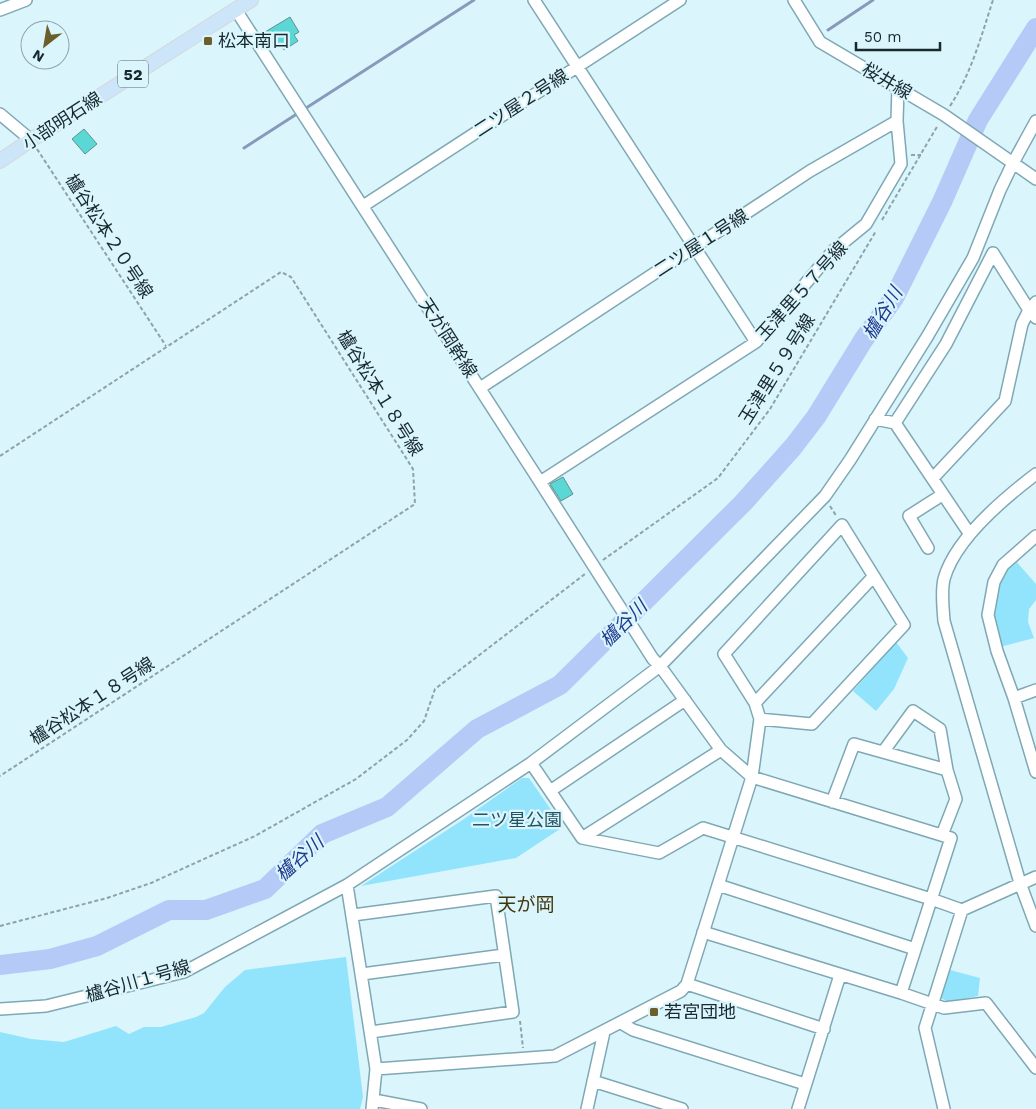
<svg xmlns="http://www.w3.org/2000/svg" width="1036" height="1109" font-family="'Work Sans','Noto Sans JP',sans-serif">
	<rect width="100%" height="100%" fill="#dbf5fd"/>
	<path fill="#91e4fb" d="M1015,560L1036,584V600L1029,609L1028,622L1034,638L1000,647C991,616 989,584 1015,560Z
		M896,642L908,658L894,689L876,711L853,691Z
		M522,778H529L563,827L516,858L361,886L464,819Z
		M346,957L363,1097L360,1109H0V1032L31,1039L64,1042L116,1026L129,1034L144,1027H161L196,1017L204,1013L225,987L245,970Z
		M950,970L980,978L978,996L948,1002L941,998Z"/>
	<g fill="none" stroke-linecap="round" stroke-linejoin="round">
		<path stroke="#879abb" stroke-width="3" d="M828,30L873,0
			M244,148L474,0"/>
		<path stroke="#b6caf7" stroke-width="20" d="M0,965L50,959L97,946L169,910H206L265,889L322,834L387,807L477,729L560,685L743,503L793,447L816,417L864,339L894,298L942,202L978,120L1036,28"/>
	</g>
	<path fill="#5bd8d5" stroke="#63908e" d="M290,17L299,32L294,35L298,41L284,50L280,44L275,47L265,32Z
		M84,129L97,144L85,154L72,139Z
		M563,477L573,494L561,501L550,484Z"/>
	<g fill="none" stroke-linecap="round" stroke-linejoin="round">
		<defs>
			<path id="minor" d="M534,0L756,342
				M794,0L820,42L944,115L1036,179
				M0,10L26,0
				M236,10L540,482L653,659L660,666L721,750L752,777L951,838L901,993L703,932
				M0,114L31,140
				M363,206L680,0
				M480,388L810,171L897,121L898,87
				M875,419L895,423L969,533
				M895,423L946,344L993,253L1029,310L1036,318
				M1036,474C1003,499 955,539 944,579C941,592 943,607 944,621L1020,883L1036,926
				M933,478L1005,401L1022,324L1029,310L1036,302
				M540,482L756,342L833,251L866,224L901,164L897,121
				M842,525L904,625L812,724L760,719L755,703L724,654Z
				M1036,536L1003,565L994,582L988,615L997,651L1014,698L1036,772
				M928,548L909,516L942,495
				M1014,698L1036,690
				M755,703L873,577
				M883,752L913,711L940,729L947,770
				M531,763L582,838L721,750
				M550,791L685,700
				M832,802L854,744L947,770L956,799L942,835
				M582,838L659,853L703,828L931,899L962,910
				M347,885L376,1069L372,1109
				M718,885L915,949
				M353,915L496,896L513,1012L371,1032
				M362,974L504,955
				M687,984L824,1029
				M901,993L944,1008L986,1003L1036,1068
				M0,1009L46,1006L184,972L347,885L531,763L660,666L825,496L850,460L927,337L973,258L1000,190L1013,163L1036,121
				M621,1023L633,1030L805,1084
				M376,1069L555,1056L681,991L687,984L752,777L760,719
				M593,1081L682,1109
				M374,1100L421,1109
				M587,1109L604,1032
				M798,1109L840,975
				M944,1109L925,1028L962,910L1036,877"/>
			<path id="major" d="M0,161L31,140L251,0"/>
		</defs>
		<use href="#minor" stroke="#7ea8b4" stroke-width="14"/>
		<use href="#major" stroke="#d5d8d9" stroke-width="16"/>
		<path stroke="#8ca3aa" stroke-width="2" stroke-dasharray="4 2.5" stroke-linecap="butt" d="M950,106C971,74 981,37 993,0
			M37,149L166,346
			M911,155H921
			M882,220L938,125
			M0,456L281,272L291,277L413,469L415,504L0,776
			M830,506L837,517
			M603,560L718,478L770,409L876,231
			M0,926L107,898L151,883L255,836L356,779L407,740L424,721L435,689L585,574
			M520,1021L523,1048"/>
		<use href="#minor" stroke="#fff" stroke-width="11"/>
		<use href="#major" stroke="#cce5f9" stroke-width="14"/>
	</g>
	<g fill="#6b5e2b" stroke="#dbf5fd" stroke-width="2">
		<rect x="203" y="36" width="10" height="10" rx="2.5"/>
		<rect x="649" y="1007" width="10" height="10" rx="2.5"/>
	</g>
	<g text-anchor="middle" stroke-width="4.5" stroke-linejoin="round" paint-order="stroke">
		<rect fill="#dbf5fd" stroke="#52666c" stroke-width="1" x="118" y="60.5" width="30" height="27" rx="4"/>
		<g font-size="16" font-weight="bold" fill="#18292e">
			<text x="133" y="80">52</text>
		</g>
		<g font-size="18" fill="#18292e" stroke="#dbf5fd" text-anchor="start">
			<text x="218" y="47">松本南口</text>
			<text x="664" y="1018">若宮団地</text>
		</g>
		<g font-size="18" fill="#18292e" stroke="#dbf5fd">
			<text transform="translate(887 81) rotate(30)" y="6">桜井線</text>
			<text transform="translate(521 103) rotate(-33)" y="6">二ツ屋２号線</text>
			<text transform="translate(62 121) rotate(-33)" y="6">小部明石線</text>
			<text transform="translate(109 236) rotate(57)" y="6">櫨谷松本２０号線</text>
			<text transform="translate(701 243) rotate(-33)" y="6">二ツ屋１号線</text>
			<text transform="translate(802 291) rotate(-48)" y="6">玉津里５７号線</text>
			<text transform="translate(448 338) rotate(57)" y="6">天が岡幹線</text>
			<text transform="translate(777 369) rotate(-58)" y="6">玉津里５９号線</text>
			<text transform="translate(380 393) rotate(58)" y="6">櫨谷松本１８号線</text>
			<text transform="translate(92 701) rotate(-33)" y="6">櫨谷松本１８号線</text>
			<text transform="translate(138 981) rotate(-16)" y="6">櫨谷川１号線</text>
		</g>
		<g font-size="18" fill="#235461" stroke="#dbf5fd">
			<text x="517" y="826">二ツ星公園</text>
		</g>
		<g font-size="19" font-style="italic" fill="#1f3b8d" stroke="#dbf5fd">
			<text transform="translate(882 313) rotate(-59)" y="7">櫨谷川</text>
			<text transform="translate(623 623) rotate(-45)" y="7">櫨谷川</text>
			<text transform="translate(299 858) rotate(-42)" y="7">櫨谷川</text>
		</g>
		<g font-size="19" fill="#41370d" stroke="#dbf5fd">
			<text x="526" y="911">天が岡</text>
		</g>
	</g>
	<g transform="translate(45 45) rotate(211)"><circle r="24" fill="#dbf5fd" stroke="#8da3aa"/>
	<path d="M0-4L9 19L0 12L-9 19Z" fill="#6b5e2b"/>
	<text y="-8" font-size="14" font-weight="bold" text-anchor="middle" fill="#18292e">N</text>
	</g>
	<path d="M856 42v8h84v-8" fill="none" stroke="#18292e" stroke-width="2.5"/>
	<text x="864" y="42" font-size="15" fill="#18292e" stroke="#dbf5fd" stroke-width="4" paint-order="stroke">50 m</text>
</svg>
